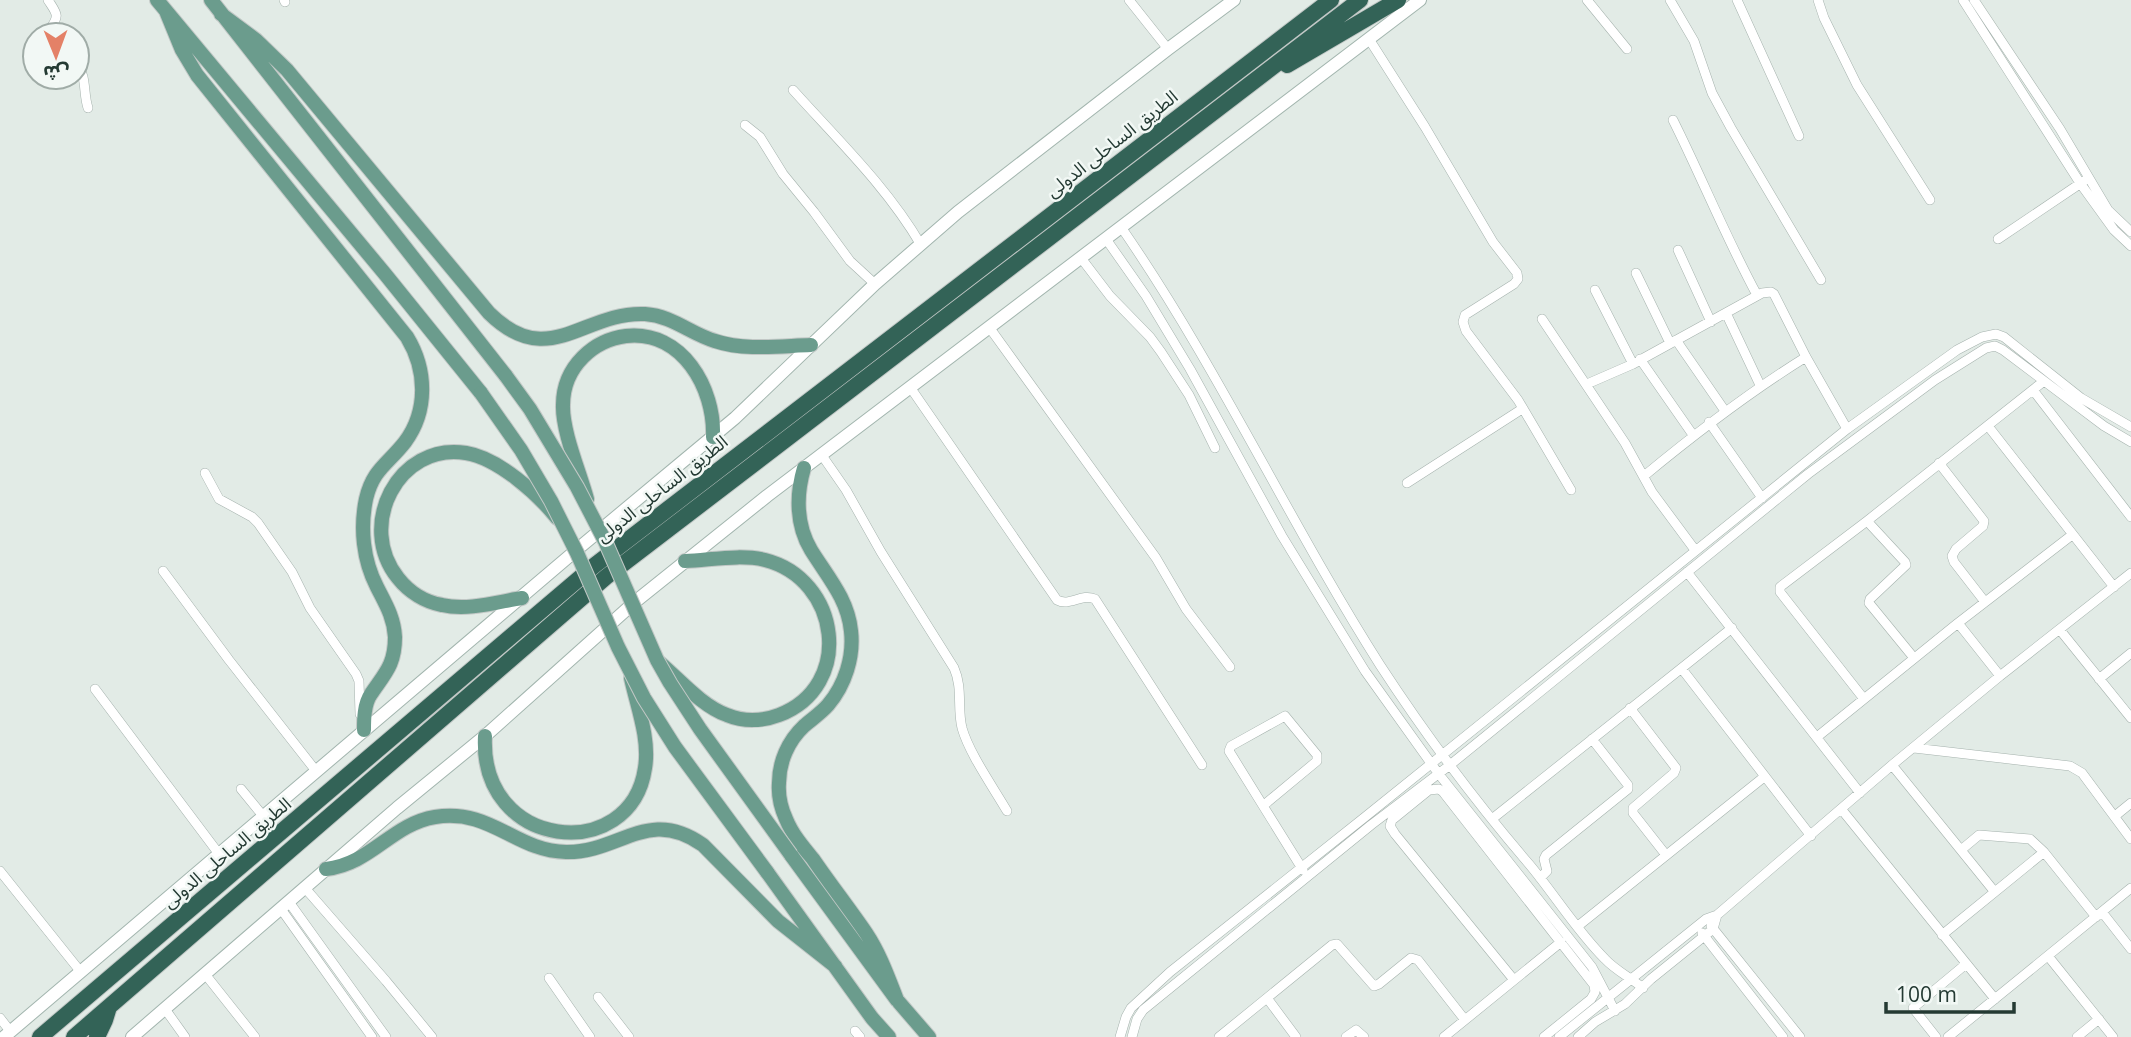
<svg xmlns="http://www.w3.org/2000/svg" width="2131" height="1037" font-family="'Open Sans','Noto Sans Arabic',sans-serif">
	<rect width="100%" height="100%" fill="#e2ebe6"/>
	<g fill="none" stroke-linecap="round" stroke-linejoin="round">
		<defs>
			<path id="street" d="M48,0C57,14 60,15 50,29L51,35
				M284,0L285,2
				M1129,0L1168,49
				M1587,0L1627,49
				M1670,0L1694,41L1712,93L1731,128L1821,280
				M1737,0L1799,136
				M1818,0L1824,18L1857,85L1930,200
				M1963,0L2080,183L2114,230L2131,246
				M1974,0L2060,129L2108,210L2131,232
				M1369,39L1425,127L1493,242L1517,273L1518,279L1514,284L1465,315L1463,322L1466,331L1518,400L1571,490
				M77,64C87,77 83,93 88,108
				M793,90C838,140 887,187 921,245
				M1673,120C1702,178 1726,238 1757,295
				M745,125L760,137L783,174L814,212L850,261L875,284
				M1121,227C1218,367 1289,522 1380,665C1425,734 1475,801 1529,864C1555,895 1576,930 1605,959C1615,970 1631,978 1643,988
				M1106,239L1146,296L1190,369L1282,536L1365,671L1438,773L1592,967L1615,1011
				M1998,239L2084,181
				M1678,250L1711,322
				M1081,258L1110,296L1150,337L1161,352L1189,395L1215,448
				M1636,273L1670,343
				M1595,290L1633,364
				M1726,313L1760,385
				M1542,319L1625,443L1652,492L1695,550
				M989,327L1156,558L1186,609L1230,667
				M1676,340L1725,411
				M1640,359L1693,435
				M1587,384L1633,364L1762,293L1771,292L1774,294L1806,357L1847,429
				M910,387L1057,600C1070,607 1081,593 1095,599L1202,765
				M2033,390L2131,517
				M1709,422L1762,498
				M1988,426L2114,587
				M821,454L846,490L881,552L954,668C963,688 957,708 962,728C969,753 993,787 1007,811
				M1939,463L1984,521L1983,526L1956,549L1952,556L1954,562L1985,602
				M205,473L219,499L252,517L258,523L292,572L310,608L356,674L359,681L360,714
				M1644,476C1696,433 1748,393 1806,357
				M1407,483L1522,409
				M1867,521L1905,562L1906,565L1870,599L1869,603L1914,658
				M163,571L229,660L316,771
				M1687,572L1860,793
				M1958,623L2000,676
				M2060,630L2131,718
				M1682,669L1811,836
				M2099,679L2131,653
				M95,689L219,854
				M1864,699L1780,592V587L1867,521L2044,381
				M1630,708L1676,768L1674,773L1633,808V813L1666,855
				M1817,737L1958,623L2072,535
				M1914,748L2070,766L2082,773L2131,839
				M1892,765L1994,891
				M241,789L263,816
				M1264,805L1317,761V755L1285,716L1231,746L1229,751L1303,870
				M1842,810L1995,999
				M2115,816L2131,803
				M1492,819L1732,628
				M1961,850L1979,835L2030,839L2044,852L2096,917
				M0,871L80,971
				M1540,878L1547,871L1544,859L1546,855L1628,789V785L1592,739
				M305,888L386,981L432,1037
				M289,902L386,1037
				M281,909L372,1037
				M2102,912L2131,949
				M1578,926L1764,777
				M1711,926L1800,1037
				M1702,933L1783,1037
				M1942,935L2044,852
				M2048,956L2113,1037
				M205,974L255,1037
				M549,978L590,1037
				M1514,980L1395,834L1390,826L1392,820L1429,790L1439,789L1443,792L1594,985L1595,992L1591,999L1544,1037
				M598,997L629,1037
				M1267,998L1296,1037
				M165,1009L185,1037
				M0,1018L10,1031
				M855,1031L860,1037
				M1120,1037L1126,1017L1131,1008L1170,972L1365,817L1847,429L1957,350L1982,337L1996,334L2004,337L2081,398L2131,427
				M1132,1037L1137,1019L1143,1010L1371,825L1450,765L1808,474L1935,380L1986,348L1995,346L2003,350L2104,426L2131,442
				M1219,1037L1332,945L1337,944L1374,986L1379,984L1411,958L1418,960L1465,1020
				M1346,1037L1356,1030L1364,1037
				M1444,1037L1561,942
				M1559,1037L1706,919L1717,915L1892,765L2000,676L2131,573
				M1578,1037L1595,1022L1625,1004L1651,979L1713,929L1717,915
				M1936,1037L1913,1008L1966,964
				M1948,1037L2131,888
				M2077,1037L2099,1019"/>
			<path id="secondary" d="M4,1037L580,547L735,418L875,284L958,212L1168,49L1234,0
				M132,1037L397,808L485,736L636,601L767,496L1420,0"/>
			<path id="primary" d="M157,0L385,274L481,393
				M211,0L506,376
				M166,11L182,50L197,75L407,337C427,370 428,411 405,442C388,464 373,469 366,499C360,528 363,560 377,587C385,603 394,617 395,637C395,665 385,673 371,694C364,704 364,719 364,730
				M221,14L256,40L287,70L489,313C549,372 583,311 645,314C673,316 689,333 715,341C745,351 780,346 811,345
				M804,468C796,495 796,525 811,550C827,576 848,599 851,631C854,657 845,685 828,705C821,713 812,719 804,726C788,741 779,762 779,783C778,796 781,808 786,819C792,834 803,847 813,859C830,884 849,908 866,933C880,954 888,977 897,1000
				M587,499C580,473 562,431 563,405C563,387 570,370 583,357C595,345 610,338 626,336C682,330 715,388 713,437
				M522,598C497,602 468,611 442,605C425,602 409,592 398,578C356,526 398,442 466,453C498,458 538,494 557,518
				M660,663C681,681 702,706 727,715C744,722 763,721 779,715C855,686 840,579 765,560C740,554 711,560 685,561
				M485,736C479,851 631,865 645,768C650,739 637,706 631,678
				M791,855L897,1000L929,1037
				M326,869C371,864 392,824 435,817C491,808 515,851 566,852C620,853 648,806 703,845L778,921L835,966
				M767,872L872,1018L889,1037"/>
			<path id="highway" d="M1287,65L1398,0
				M40,1037L595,565L1331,0
				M74,1037L606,577L1360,0
				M97,1037L105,1020L109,1007"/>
		</defs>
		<use href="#street" stroke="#a5b2ad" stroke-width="10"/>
		<use href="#secondary" stroke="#a2b5ae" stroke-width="14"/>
		<use href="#primary" stroke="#c2c8c6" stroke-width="16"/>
		<use href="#highway" stroke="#c2c8c6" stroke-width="18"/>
		<use href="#street" stroke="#fff" stroke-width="9"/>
		<use href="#secondary" stroke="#fff" stroke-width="12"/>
		<use href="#primary" stroke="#6b9c8d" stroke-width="14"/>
		<use href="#highway" stroke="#336357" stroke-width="16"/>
		<defs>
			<path id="primary-bridge" d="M506,376L530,409L577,487L605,541L657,660L670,683L700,729L791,855
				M481,393L521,450L551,501L577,553L618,647L644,698L675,747L767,872"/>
		</defs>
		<use href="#primary-bridge" stroke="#c2c8c6" stroke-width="16" stroke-linecap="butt"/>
		<use href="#primary-bridge" stroke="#6b9c8d" stroke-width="14"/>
	</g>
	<g text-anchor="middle" stroke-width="5" stroke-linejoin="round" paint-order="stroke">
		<g font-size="18" fill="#243a33" stroke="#f2f8f5">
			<text transform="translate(1112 144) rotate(-38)" y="6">الطريق الساحلى الدولى</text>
			<text transform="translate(662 489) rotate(-38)" y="6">الطريق الساحلى الدولى</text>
			<text transform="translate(227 853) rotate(-40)" y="6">الطريق الساحلى الدولى</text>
		</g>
	</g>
	<g transform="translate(56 56) rotate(179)"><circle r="33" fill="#f2f8f5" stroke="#a0aca7" stroke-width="2"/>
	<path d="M0-5L12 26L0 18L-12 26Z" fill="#e48167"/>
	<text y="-10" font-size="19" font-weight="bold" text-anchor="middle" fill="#243a33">ش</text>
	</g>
	<path d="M1886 1002v10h128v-10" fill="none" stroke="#243a33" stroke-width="3.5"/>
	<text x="1896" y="1002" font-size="21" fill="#243a33" stroke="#f2f8f5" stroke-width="5" paint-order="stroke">100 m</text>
</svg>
